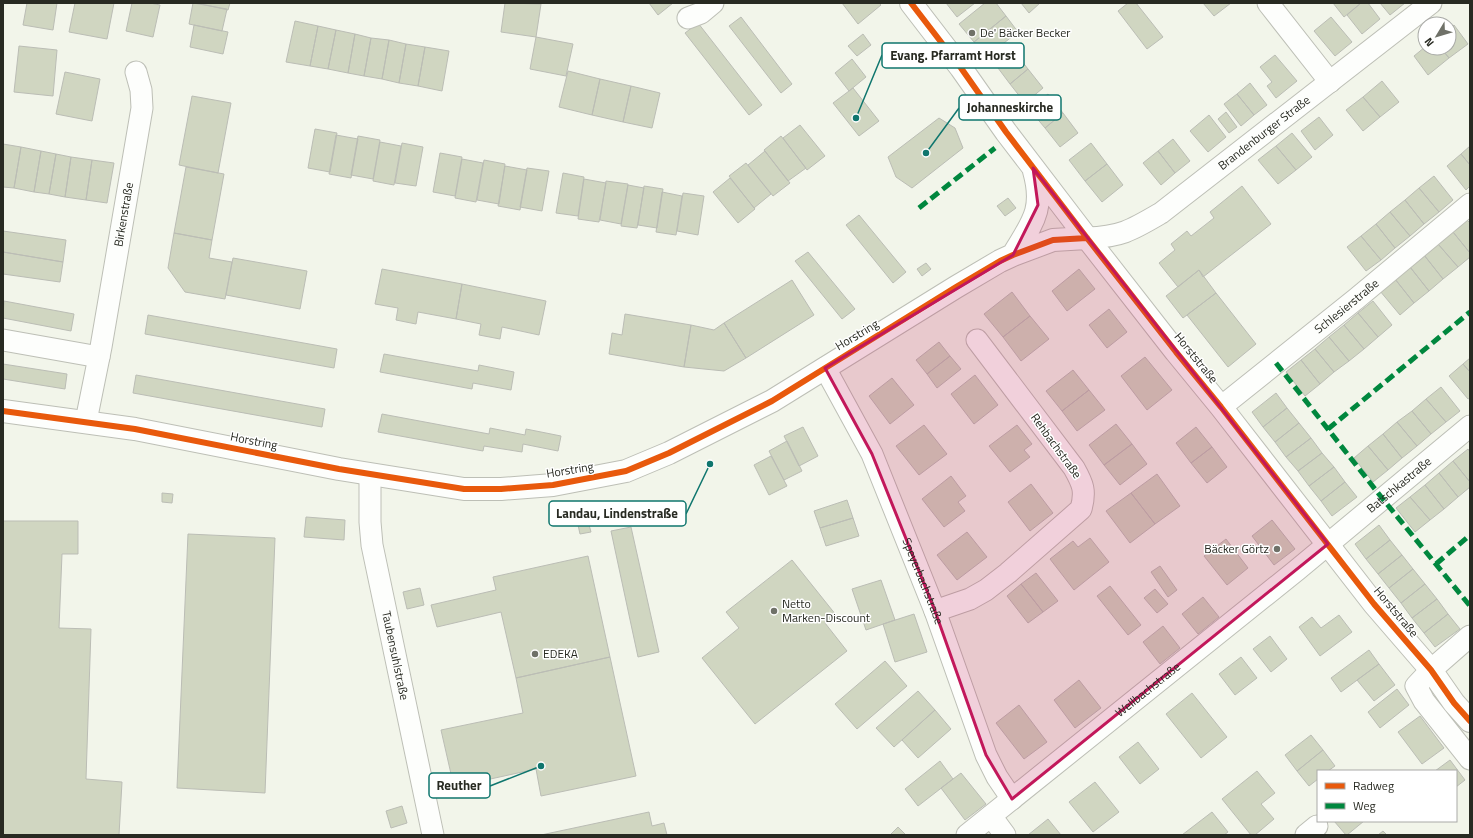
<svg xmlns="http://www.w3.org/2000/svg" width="1473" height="838" font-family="'Titillium Web',sans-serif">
	<rect width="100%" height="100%" fill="#f2f5ea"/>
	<path fill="#d0d6c1" stroke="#bbbdb5" d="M27,3H57L53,30L23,25Z
		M75,3H114L107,39L69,32Z
		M132,3H150L160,5L153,37L126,31Z
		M193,3L227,9L222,31L189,24Z
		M197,3H230L228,10Z
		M505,3L541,4L536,37L501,32Z
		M649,3H673L658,15Z
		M842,3H879L881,5L858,24Z
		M946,3H975L957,17Z
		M985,3H996L1006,16L974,42L959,24Z
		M1021,3H1040L1029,13Z
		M1128,3H1136L1163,37L1147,49L1118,11Z
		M1203,3H1231L1214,16Z
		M1333,3H1361L1344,17Z
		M1361,3H1368L1380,19L1362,34L1347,15Z
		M1380,3H1405L1390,15Z
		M1006,16L1018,32L986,57L974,42Z
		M741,17L792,84L781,93L729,26Z
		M1331,17L1352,42L1335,56L1314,31Z
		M295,21L318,26L310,66L286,62Z
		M698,23L762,105L749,115L685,33Z
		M194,25L228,32L223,54L190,47Z
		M1454,25L1468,44L1449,58L1441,48H1449V29Z
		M318,26L336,30L328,69L310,66Z
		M336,30L355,34L348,73L328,69Z
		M355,34L371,38L364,76L348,73Z
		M863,34L871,45L857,56L848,46Z
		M536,37L573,44L566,76L530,69Z
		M371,38L389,40L382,79L364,76Z
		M389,40L406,44L399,83L382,79Z
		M406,44L425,47L418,86L399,83Z
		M19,46L57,50L53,96L14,92Z
		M425,47L449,51L442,91L418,86Z
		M1425,47L1441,48L1449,58L1428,75L1414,56Z
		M1013,50L1028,69L1010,84L995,64Z
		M1275,55L1297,81L1276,98L1267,86L1272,82L1260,67Z
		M852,59L866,77L849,91L835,73Z
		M1028,69L1043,88L1025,103L1010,84Z
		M568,71L600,79L592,115L559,107Z
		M65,72L100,79L92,121L56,114Z
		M600,79L631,86L623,122L592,115Z
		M1382,81L1399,102L1380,117L1363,97Z
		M1250,83L1267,105L1254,115L1237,94Z
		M631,86L660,93L652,128L623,122Z
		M853,88L879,121L859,136L833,103Z
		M1048,94L1063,113L1045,128L1029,109Z
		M1237,94L1254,115L1241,126L1224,104Z
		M192,96L231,103L218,173L179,165Z
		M1363,97L1380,117L1363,131L1346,110Z
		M1226,112L1237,127L1229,133L1218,119Z
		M1063,113L1078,133L1060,147L1045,128Z
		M1209,115L1226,137L1208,152L1190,131Z
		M1319,117L1333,135L1315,150L1301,131Z
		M939,118L955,128L963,148L912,188L896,177L888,157Z
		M800,125L825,156L807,170L783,138Z
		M315,129L337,133L330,172L308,168Z
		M1292,133L1312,157L1296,170L1276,146Z
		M336,135L358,139L351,178L329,174Z
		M358,136L380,140L373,179L351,175Z
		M781,136L806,168L788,181L764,150Z
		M1173,139L1190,161L1175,173L1158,151Z
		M380,142L401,146L394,185L373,181Z
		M402,143L423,147L416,186L395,183Z
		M1091,143L1107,164L1085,181L1069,160Z
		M3,144L21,147L14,188L3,187Z
		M1276,146L1296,170L1278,184L1258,160Z
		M1470,146V165L1461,154Z
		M21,147L41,151L34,192L14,188Z
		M41,151L56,154L49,194L34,192Z
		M765,151L790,183L773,196L748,165Z
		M1158,151L1175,173L1161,185L1143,163Z
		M440,153L462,157L455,196L433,192Z
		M56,154L71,157L65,197L49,194Z
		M1461,154L1470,165V186L1466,190L1447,166Z
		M71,157L92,160L86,200L65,197Z
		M462,159L483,163L476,202L455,198Z
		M92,160L114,163L107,203L86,200Z
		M484,160L505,164L499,204L477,200Z
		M746,163L771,194L754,208L729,176Z
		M1107,164L1123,185L1102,202L1085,181Z
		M505,166L527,170L520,210L498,206Z
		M186,167L224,174L212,240L174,233Z
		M527,168L549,171L542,211L520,207Z
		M563,173L584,177L578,216L556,213Z
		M1434,176L1453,200L1439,212L1419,188Z
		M730,178L755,209L738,223L713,192Z
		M584,179L606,183L599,222L578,219Z
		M606,181L628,184L621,224L600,220Z
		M628,185L644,188L637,228L621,226Z
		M644,186L663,189L657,228L638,225Z
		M1242,186L1271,224L1203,277L1199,270L1178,287L1159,263L1175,250L1171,244L1187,231L1191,236L1214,218L1210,212Z
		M1419,188L1439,212L1424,224L1405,200Z
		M662,192L682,196L676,235L656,232Z
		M683,193L704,196L698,235L677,231Z
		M1008,198L1016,208L1005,216L997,206Z
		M1405,200L1424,224L1410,236L1390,212Z
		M1390,212L1410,236L1395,248L1376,224Z
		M859,215L906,272L893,283L846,225Z
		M1467,220L1470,223V253L1453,232Z
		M1376,224L1395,248L1381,260L1361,236Z
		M3,231L66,240L63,262L3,252Z
		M1453,232L1470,253V257L1458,267L1438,244Z
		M174,233L212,240L209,258L232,262L225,299L185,292L168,268Z
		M1361,236L1381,260L1366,271L1347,247Z
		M1438,244L1458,267L1443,279L1424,255Z
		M3,252L63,262L60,282L3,274Z
		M808,252L855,309L842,319L795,261Z
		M1424,255L1443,279L1429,291L1410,267Z
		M233,258L307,271L300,309L226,295Z
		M926,263L931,269L922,276L917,269Z
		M1410,267L1429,291L1414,303L1395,279Z
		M382,269L462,284L456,319L418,312L416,324L396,320L398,308L375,304Z
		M1079,269L1095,289L1067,311L1052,291Z
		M1199,270L1216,293L1183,318L1166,296Z
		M1395,279L1414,303L1400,315L1380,291Z
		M792,280L814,315L746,358L724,323Z
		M462,284L546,301L539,335L502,327L500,339L479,335L481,324L456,319Z
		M1012,292L1030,316L1003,337L984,314Z
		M1216,293L1256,344L1228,367L1187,315Z
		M4,301L74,314L71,331L3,318Z
		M1373,301L1392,325L1378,337L1358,313Z
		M1109,309L1127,332L1107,348L1089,325Z
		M1358,313L1378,337L1364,349L1344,325Z
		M625,314L691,325L684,367L609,354L612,333L622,335Z
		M148,315L337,349L334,368L145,334Z
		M1030,316L1049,339L1021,361L1003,337Z
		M724,323L746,358L724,371L684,367L691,325L714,330Z
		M1344,325L1364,349L1349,361L1329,337Z
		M1329,337L1349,361L1334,372L1315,349Z
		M939,342L950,356L927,374L916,360Z
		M1315,349L1334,372L1320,384L1301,360Z
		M384,354L478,371L479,365L514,372L511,390L473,383L472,389L380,372Z
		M950,356L961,369L937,388L927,374Z
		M1145,357L1172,390L1147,410L1121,376Z
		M1470,358V372L1463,364Z
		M1301,360L1320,384L1305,396L1286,372Z
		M3,364L67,374L65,389L3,379Z
		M1463,364L1470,372V398L1468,399L1449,376Z
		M1073,370L1089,390L1062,411L1046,391Z
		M136,375L325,409L322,427L133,393Z
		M975,375L998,405L974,424L951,394Z
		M892,378L914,405L890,424L869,396Z
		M1441,387L1460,411L1446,422L1426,399Z
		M1089,390L1105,410L1077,431L1062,411Z
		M1276,393L1287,408L1263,427L1252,412Z
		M1426,399L1446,422L1431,434L1412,411Z
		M1287,408L1299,423L1275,442L1263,427Z
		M1412,411L1431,434L1417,446L1397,422Z
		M382,414L489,434L490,428L525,435L526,429L561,436L558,451L523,444L522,452L484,446L483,451L378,432Z
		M1397,422L1417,446L1402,458L1383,434Z
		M1299,423L1311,438L1286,457L1275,442Z
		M1116,424L1132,444L1104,465L1089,445Z
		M924,425L947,454L919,475L896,446Z
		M1017,425L1032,444L1024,450L1030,457L1010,472L989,446Z
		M803,427L818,456L799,466L784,436Z
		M1196,427L1212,447L1191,463L1176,443Z
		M1383,434L1402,458L1388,470L1368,446Z
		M1311,438L1322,453L1298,471L1286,457Z
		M787,441L802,471L784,480L769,451Z
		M1132,444L1147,464L1120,485L1104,465Z
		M1368,446L1388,470L1373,482L1354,458Z
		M1212,447L1227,467L1207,483L1191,463Z
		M1468,449L1470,452V482L1453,461Z
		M1322,453L1334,467L1309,486L1298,471Z
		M771,456L787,486L769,495L754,465Z
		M1453,461L1470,482V487L1458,497L1439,473Z
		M1334,467L1345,482L1321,501L1309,486Z
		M1439,473L1458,497L1444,509L1425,485Z
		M1157,474L1180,506L1155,524L1131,493Z
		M951,476L966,496L958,502L965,511L944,527L922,499Z
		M1345,482L1357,497L1332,516L1321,501Z
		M1031,484L1053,513L1030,531L1008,502Z
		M1425,485L1444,509L1430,520L1410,497Z
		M162,493L173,494L172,503L162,502Z
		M1131,493L1155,524L1130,543L1106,511Z
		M1410,497L1430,520L1415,532L1396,508Z
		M847,500L853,518L820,528L814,511Z
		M586,514L591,532L580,534L576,516Z
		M306,517L345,520L344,540L304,537Z
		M853,518L859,536L826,546L820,528Z
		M1272,520L1295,549L1274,565L1252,536Z
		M3,521H78V554H62L59,628L91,629L86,779L122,782L119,835H3Z
		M1379,525L1390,540L1366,559L1355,544Z
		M631,527L659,652L638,657L611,531Z
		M967,532L987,557L957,580L937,555Z
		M188,534L275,538L265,793L177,788Z
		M1090,538L1109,562L1074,590L1050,559L1073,541L1078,547Z
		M1226,539L1248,568L1227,585L1204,556Z
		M1390,540L1402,555L1378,574L1366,559Z
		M1402,555L1413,569L1389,588L1378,574Z
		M588,556L610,657L516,678L501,612L437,627L431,605L496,590L493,577Z
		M792,560L836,615L825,623L847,651L755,724L702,658L739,628L726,612Z
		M1160,566L1177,590L1168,597L1151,572Z
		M1413,569L1425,584L1401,603L1389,588Z
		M1036,573L1058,601L1043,612L1021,584Z
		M881,580L895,620L866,630L852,589Z
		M1021,584L1043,612L1028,623L1007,596Z
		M1425,584L1437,599L1412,618L1401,603Z
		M1110,586L1141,625L1128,635L1097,596Z
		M420,588L424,605L407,609L403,592Z
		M1155,589L1168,604L1157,613L1144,598Z
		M1203,597L1219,617L1198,634L1182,614Z
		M1437,599L1448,614L1424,633L1412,618Z
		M914,614L927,652L895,662L883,624Z
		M1448,614L1460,629L1435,647L1424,633Z
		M1339,615L1352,632L1320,656L1299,627L1312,617L1321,628Z
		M1163,626L1180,648L1160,664L1143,642Z
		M1270,636L1287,659L1271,672L1253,649Z
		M1369,650L1379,664L1341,692L1331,678Z
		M610,657L636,776L541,796L536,769L454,787L441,730L523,713L516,678Z
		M1241,657L1257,678L1235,695L1219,674Z
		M885,661L907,686L857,729L835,704Z
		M1379,664L1395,685L1374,701L1357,680Z
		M1079,680L1101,708L1075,728L1054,700Z
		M1397,689L1409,705L1380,728L1368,712Z
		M918,691L935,710L894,747L876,728Z
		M1192,693L1227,737L1201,758L1166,714Z
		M1019,705L1047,742L1024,759L996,723Z
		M935,710L951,729L918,758L902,740Z
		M1420,716L1444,748L1422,764L1398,732Z
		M1311,735L1323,750L1297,771L1285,755Z
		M1138,742L1159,769L1140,784L1119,757Z
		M1323,750L1335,766L1328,771H1318V779L1309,786L1297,771Z
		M1450,760L1465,780L1456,787V771H1435Z
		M940,761L953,779L918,806L905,789Z
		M1257,771L1275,793L1261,804L1274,819L1255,835H1251L1222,799Z
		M961,773L986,804L965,820L941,788Z
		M1095,782L1119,812L1093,832L1069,802Z
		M402,806L407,823L391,828L386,811Z
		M649,812L652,826L664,823L667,835H541Z
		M1212,812L1228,832L1224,835H1182Z
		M1048,819L1061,835H1028Z
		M1334,821H1364L1347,835H1346Z
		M898,827L906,835H890Z
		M1383,831L1387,835H1378Z"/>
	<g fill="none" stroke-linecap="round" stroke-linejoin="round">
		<defs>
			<g id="minor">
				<path d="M1268,3L1330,82"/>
				<path d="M688,18L701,13L713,3"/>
				<path id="s1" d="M1087,238C1121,237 1132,230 1161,213L1431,3"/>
				<path d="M3,340L99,357"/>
				<path id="s2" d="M825,368L872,454L935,611L986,755L997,777L1012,799"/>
				<path id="s3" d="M1221,407L1356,299L1470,204"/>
				<path id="s4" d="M86,421L101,347L142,108L141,90L136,72"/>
				<path id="s5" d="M370,475V522L372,545L433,835"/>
				<path d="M935,611L970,599L986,590L1008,573L1081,509C1086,491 1083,484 1074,468L977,340"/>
				<path d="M1470,636L1431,670L1416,686L1424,701L1470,759"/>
				<path d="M991,816L1005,835"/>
				<path id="s6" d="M967,835L1297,570L1470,426"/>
				<path d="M1306,835L1317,826"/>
			</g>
			<path id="tertiary" d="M911,3L961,68L1006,132L1087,238L1176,352L1221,407L1374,604L1431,670L1454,703L1470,721
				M1013,255C1032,223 1045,210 1034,171
				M3,411L135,429L339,469L464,489H501L553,485L626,471L669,453L772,401L956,287L1000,261L1013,255L1053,240L1087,238"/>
		</defs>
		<use href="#minor" stroke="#bdbfb6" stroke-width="23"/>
		<use href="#tertiary" stroke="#bdbfb6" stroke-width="24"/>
		<use href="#minor" stroke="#fdfefc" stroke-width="21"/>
		<use href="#tertiary" stroke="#fdfefc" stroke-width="22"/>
		<path stroke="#00873e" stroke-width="5" stroke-dasharray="10 5" stroke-linecap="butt" d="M919,208L995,148
			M1276,363L1382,498L1470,606
			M1328,429L1470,312
			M1436,564L1470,535"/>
		<defs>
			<path id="cycleway" d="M911,3L961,68L1006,132L1087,238L1176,352L1221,407L1374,604L1431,670L1454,703L1470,721
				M3,411L135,429L339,469L464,489H501L553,485L626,471L669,453L772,401L956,287L1000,261L1013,255L1053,240L1087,238"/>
		</defs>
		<use href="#cycleway" stroke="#fff" stroke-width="8"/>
		<use href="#cycleway" stroke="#e8590c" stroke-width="6"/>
	</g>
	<path fill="#c2185b" fill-opacity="0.2" stroke="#c2185b" stroke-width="3" stroke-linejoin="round" d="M1033,168L1328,544L1012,799L986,755L935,611L872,454L825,368L1013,255L1038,205Z"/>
	<g fill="#6f7168" stroke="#fff" stroke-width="1.5">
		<circle cx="972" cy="33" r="4"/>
		<circle cx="1277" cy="549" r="4"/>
		<circle cx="774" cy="611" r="4"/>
		<circle cx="535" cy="654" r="4"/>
	</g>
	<g text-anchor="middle" stroke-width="3" stroke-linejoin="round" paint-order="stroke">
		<g font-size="12" fill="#282a22" stroke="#fff" text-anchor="start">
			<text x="980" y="37">De' Bäcker Becker</text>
			<text x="1269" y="553" text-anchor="end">Bäcker Görtz</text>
			<text x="782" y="608">Netto<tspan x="782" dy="14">Marken-Discount</tspan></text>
			<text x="543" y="658">EDEKA</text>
		</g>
		<g font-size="12" fill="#282a22" stroke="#fff">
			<text dy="4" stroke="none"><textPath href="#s1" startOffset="210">Brandenburger Straße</textPath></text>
			<text dy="4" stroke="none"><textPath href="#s4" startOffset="210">Birkenstraße</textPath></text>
			<text dy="4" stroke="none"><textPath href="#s3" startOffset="161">Schlesierstraße</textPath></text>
			<text transform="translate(857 335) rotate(-31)" y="4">Horstring</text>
			<text transform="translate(1196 358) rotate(51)" y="4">Horststraße</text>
			<text transform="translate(254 441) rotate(11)" y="4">Horstring</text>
			<text transform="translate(1056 446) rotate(54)" y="4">Rehbachstraße</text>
			<text transform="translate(570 470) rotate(-9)" y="4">Horstring</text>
			<text dy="4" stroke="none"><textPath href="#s6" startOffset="556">Batschkastraße</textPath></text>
			<text dy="4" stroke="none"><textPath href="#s2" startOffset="235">Speyerbachstraße</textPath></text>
			<text transform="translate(1396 612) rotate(50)" y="4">Horststraße</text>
			<text dy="4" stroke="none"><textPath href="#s5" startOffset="183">Taubensuhlstraße</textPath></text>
			<text dy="4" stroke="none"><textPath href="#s6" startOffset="232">Wellbachstraße</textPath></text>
		</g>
	</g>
	<path fill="none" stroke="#0f766e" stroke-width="1.5" d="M856 118L882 55M926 153L959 108M710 464L686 514M541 766L490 786"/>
	<g fill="#0f766e" stroke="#fff" stroke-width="1.5">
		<circle cx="856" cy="118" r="4"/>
		<circle cx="926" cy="153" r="4"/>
		<circle cx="710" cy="464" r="4"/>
		<circle cx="541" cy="766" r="4"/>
	</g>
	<g fill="#fff" stroke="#0f766e" stroke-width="1.5">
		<rect x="882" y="43" width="142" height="25" rx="4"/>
		<rect x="959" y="95" width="102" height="25" rx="4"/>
		<rect x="549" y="501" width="137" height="25" rx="4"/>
		<rect x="429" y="773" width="61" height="25" rx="4"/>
	</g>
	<g font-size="13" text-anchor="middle" font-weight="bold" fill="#282a22">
		<text x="953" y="60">Evang. Pfarramt Horst</text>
		<text x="1010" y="112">Johanneskirche</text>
		<text x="617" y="518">Landau, Lindenstraße</text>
		<text x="459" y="790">Reuther</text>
	</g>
	<rect width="1473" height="838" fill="none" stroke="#282a22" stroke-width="8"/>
	<rect x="1317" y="770" width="140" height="52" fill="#ffffff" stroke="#a9aaa7"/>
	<rect x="1325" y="783" width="20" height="6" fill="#e8590c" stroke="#a9aaa7"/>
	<text x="1353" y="790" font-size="12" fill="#282a22">Radweg</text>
	<rect x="1325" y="803" width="20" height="6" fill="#00873e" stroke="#a9aaa7"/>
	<text x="1353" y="810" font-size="12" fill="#282a22">Weg</text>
	<g transform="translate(1437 36) rotate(232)"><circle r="19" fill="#ffffff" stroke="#a9aaa7"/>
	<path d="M0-3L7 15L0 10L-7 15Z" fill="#6f7168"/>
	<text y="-6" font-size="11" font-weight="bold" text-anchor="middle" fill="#282a22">N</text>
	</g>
</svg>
